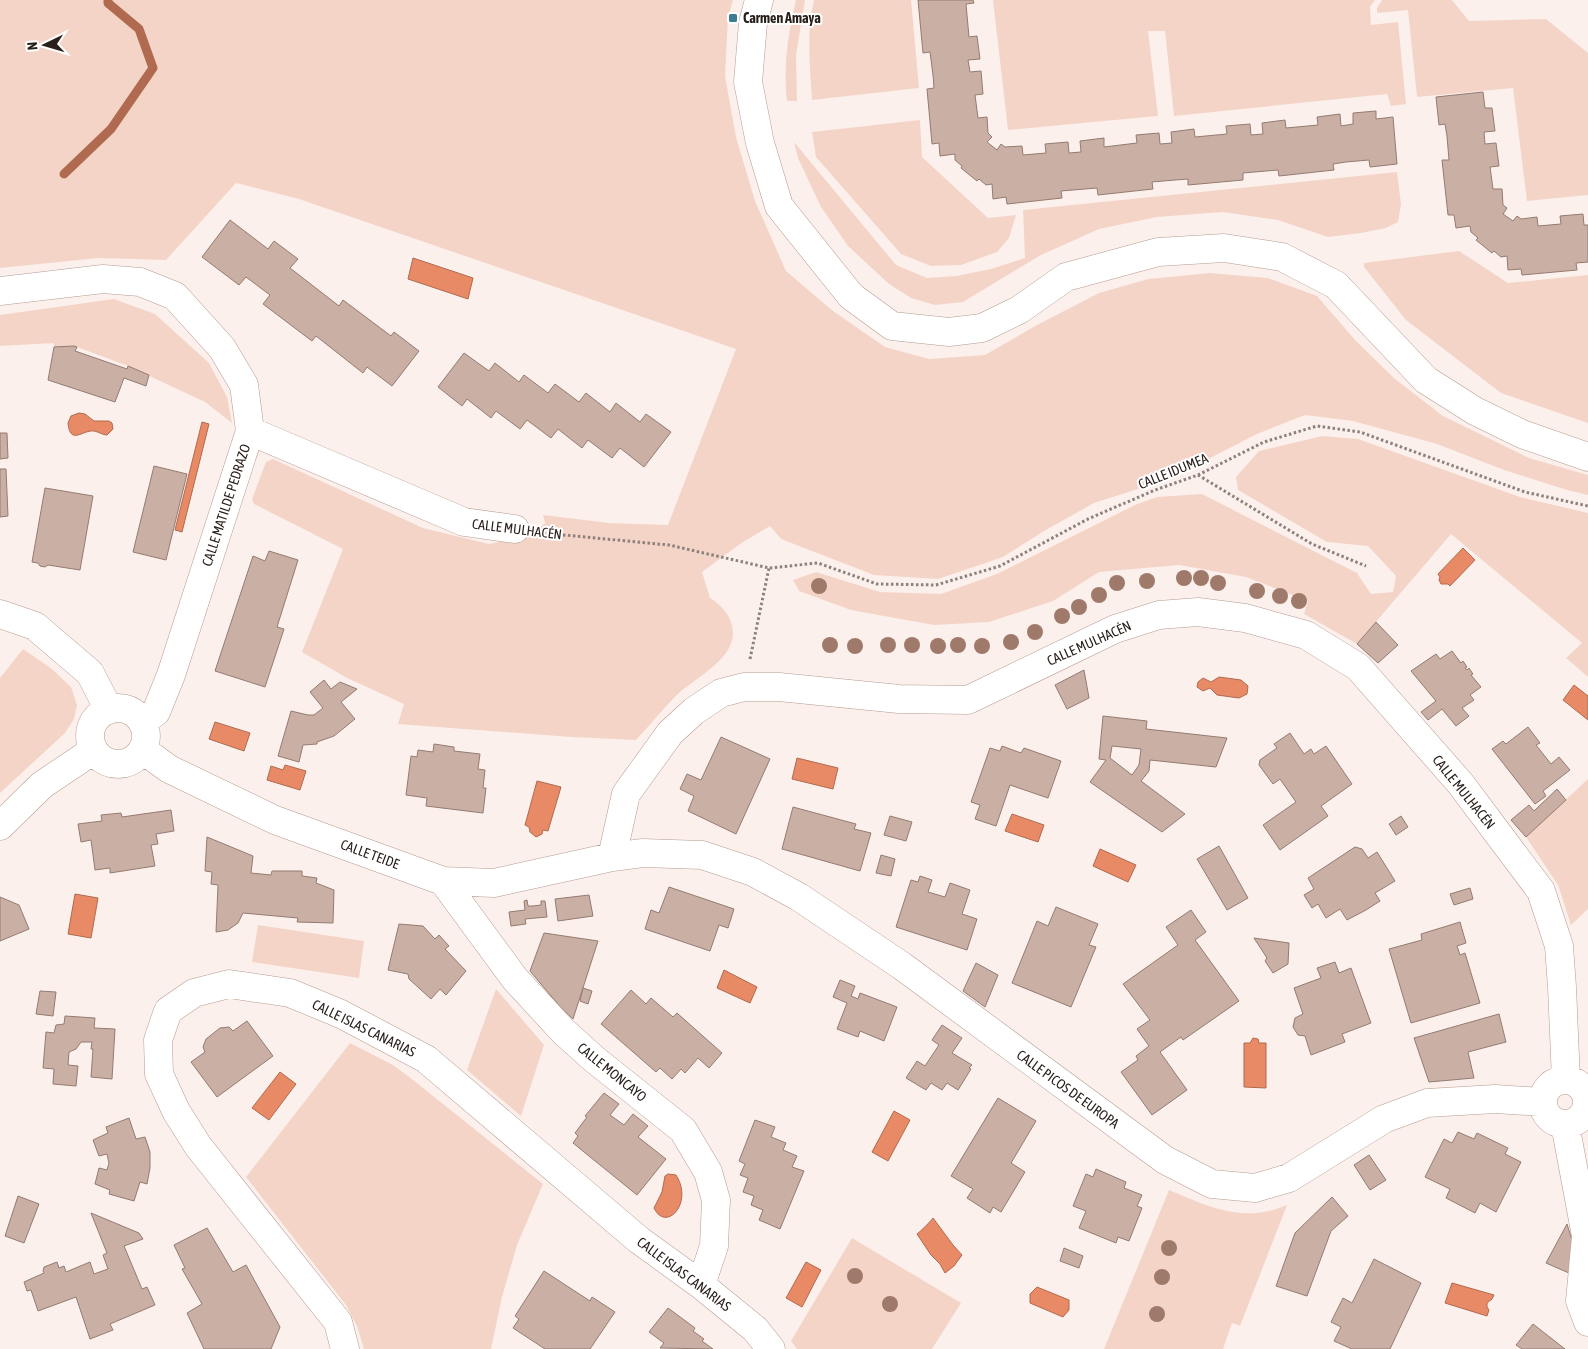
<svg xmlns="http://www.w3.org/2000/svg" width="1588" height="1349" font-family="'Asap Condensed',sans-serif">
	<rect width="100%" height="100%" fill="#fcf0ec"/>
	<path fill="#f5d4c8" d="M0,0H733L728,17L725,76L736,137L755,201L786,271L833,311L885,347L929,359L985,355L1037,325L1099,293L1148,279L1210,273L1268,278L1317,296L1356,341L1395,379L1443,416L1529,458L1588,475V495L1567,490L1504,470L1437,444L1353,421L1305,415L1257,434L1169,479L1094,503L1044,531L1003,557L938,579L874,575L781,539L770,526L740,544L702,572L710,598C730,610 741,632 726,653C716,667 695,680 681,691C665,706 651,724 636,740L571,737L398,724L404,704L347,678L302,652L343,549L254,504L252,499L266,462L273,459L423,528L464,538L489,544L531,535L545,523L543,515L609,523L668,525L736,349L299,199L236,183L166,260L98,258L0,268Z
		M796,0H805L796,55L797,101H787C783,66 788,34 796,0Z
		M814,0H911L919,88L812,100C810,67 806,32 814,0Z
		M993,0H1375L1370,7L1371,25L1398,22L1406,104L1391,106L1387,94L1174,116L1165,31H1148L1158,116L1008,130Z
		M1382,0H1452L1469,21L1546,19L1588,53V195L1527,201L1513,88L1417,97L1408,10L1377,13V8Z
		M920,120L922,157L988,218L1016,215L1009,238L997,252L961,265L931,266L901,254L816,157L812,132Z
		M794,142L896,265L927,278L956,276L991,269L1025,258L1023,210L1397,172L1401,204L1398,222L1386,228L1361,233L1328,237L1278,220L1223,212L1157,217L1099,229L1039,256L963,302L935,305L911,298L889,284L848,246L821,207L798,158Z
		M1459,251L1508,283L1588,275V423L1501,393L1406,320L1364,267V263Z
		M114,299L155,314L209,363L227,397L232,423L205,402L128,366L77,347H54V343L0,346V315Z
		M1322,436L1358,439L1520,497L1588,513V677L1566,658L1582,643L1451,534L1357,644L1304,614L1308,601L1246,577L1179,565L1099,572L1053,601L989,622L934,625L851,610L799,591L793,580L816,572L880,592L941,594L997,574L1135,505L1157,497L1202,494L1357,573L1371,594L1393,592L1396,576L1368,546L1327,542L1238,490L1236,477L1259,451Z
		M23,649L52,669L71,687L77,705L74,719L65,733L0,793V678Z
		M1588,779V909L1571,925L1558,885L1526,837Z
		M258,925L364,941L359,978L252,962Z
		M496,989L544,1045L521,1116L467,1070Z
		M350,1043L393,1065L408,1076L543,1184L517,1245L502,1297L491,1349H364L357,1326L346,1305L246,1177Z
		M1169,1190C1209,1207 1244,1224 1287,1205L1240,1326L1232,1323L1223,1349H1104Z
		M852,1238L961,1303L932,1349H797L791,1341Z"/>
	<path fill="#e98a66" stroke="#af6a4f" d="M413,258L473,278L468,299L408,279Z
		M79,413L85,414L94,421H109L112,423L113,429L107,435C102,435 96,430 91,431C81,432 70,444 68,423L71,416Z
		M202,422L209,424L182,532L175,530Z
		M1463,548L1475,560L1450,586L1448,584H1441L1439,580L1440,577L1438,574Z
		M1219,677L1241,680L1248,686L1247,694L1239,698L1217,695L1210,688L1203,691L1197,687L1198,682L1203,678L1211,682Z
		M1574,685L1588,696V720L1563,700Z
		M215,722L250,733L244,751L209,739Z
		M797,758L838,768L833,789L792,779Z
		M285,765L306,771L300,790L267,780L271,766L283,770Z
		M537,781L561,787L548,831L543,830L542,834L536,837L530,832L529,827L525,825Z
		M1012,814L1044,825L1038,842L1005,831Z
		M1100,849L1136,865L1128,882L1093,866Z
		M75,894L98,898L91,938L68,934Z
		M724,970L757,987L750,1003L717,988Z
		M1253,1038L1258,1039L1259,1043H1266V1088L1244,1087V1043H1250Z
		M280,1072L296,1084L269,1120L252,1108Z
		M894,1111L910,1120L888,1161L872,1152Z
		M668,1174L676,1175C694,1203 666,1233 654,1208L662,1192L665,1176Z
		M933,1218L953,1245L962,1255L954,1266L945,1273L940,1264L931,1255L917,1234C920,1232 931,1221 933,1218Z
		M806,1262L821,1270L802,1307L786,1298Z
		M1452,1283L1494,1295L1492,1299L1487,1303V1307L1489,1310L1487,1316L1445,1303Z
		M1037,1287L1069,1300V1310L1063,1317L1030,1303V1294Z"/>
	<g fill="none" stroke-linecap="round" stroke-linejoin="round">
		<path stroke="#af6a4f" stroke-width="9" d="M64,174L111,129L153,68L139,29L108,3V0"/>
	</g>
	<path fill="#caafa5" stroke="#947b71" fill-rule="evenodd" d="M918,0H973L974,3L966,4L969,37L977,36L980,59L968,60L970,72L981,71L983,94L975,95L978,118L987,117L988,133L992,137L987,142L997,150L1001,144L1005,147L1022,146L1023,155L1046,153L1045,144L1068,142L1069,153L1081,152L1080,141L1104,138V147L1137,143L1136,135L1159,133L1160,144L1172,143L1171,132L1194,129L1195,137L1227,134L1226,126L1250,124L1251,135L1263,134L1262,123L1285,120L1286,128L1318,125L1317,117L1340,114L1341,126L1353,124V113L1376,111V119L1393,117L1397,164L1370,167L1369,160L1346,162L1333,164L1334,170L1279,176L1278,170L1266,171L1243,173V180L1188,185V179L1175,180L1152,182L1153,189L1098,195L1097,188L1061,191L1062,198L1007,204L1006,197L993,199L992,184L986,185L979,179L977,181L961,168L962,166L955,160V154L940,156L939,143L932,144L927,89L934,88L933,75L930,52L923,53Z
		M1483,92L1485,108H1492L1495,131L1484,132L1485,144L1496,143L1499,166L1490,167L1493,189H1502L1503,205L1507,208L1503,214L1513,221L1517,216L1521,219L1537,217L1538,226L1561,224L1560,216L1583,214L1584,225H1588V262L1576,263L1577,270L1522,275L1521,269L1508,270L1507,256L1501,257L1494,251L1492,253L1476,240L1478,238L1471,232L1470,226L1456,228L1454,215H1448L1442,160H1449L1447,136L1445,124L1439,125L1436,97Z
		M230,220L268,249L274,241L298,259L290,268L339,306L343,300L391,336L394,332L419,351L392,386L367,367L363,373L316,336L312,341L263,304L270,295L246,277L239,285L202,257Z
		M74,346L77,347L75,351L127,369L128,366L149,375L146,386L124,378L115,402L48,380L54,347Z
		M464,353L489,371L495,363L519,382L524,375L548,393L555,384L579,402L586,393L610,412L616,403L640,422L646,414L671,432L644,467L620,448L612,458L588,440L582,448L558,429L551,438L527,420L520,429L496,411L491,418L467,399L462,406L438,387Z
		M0,433H7L8,458L0,459Z
		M154,466L187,474L166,560L133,552Z
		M0,469H6L8,516L0,517Z
		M45,488L93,496L80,570L48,565L45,567L40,566L38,563L32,562Z
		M269,551L298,560L277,627L284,629L265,687L215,671L253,556L265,561Z
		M1376,622L1398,645L1378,663L1357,644Z
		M1452,651L1461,663L1463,661L1467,667L1465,668L1467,670L1469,668L1473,674L1471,675L1481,687L1470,695L1474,700L1462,708L1469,716L1456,726L1442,709L1428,720L1421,712L1436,701L1411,671L1436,654L1440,659Z
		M1084,670L1089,698L1067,709L1055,685Z
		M324,680L331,689L340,682L357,689L341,702L355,719L334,736L317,742V744L303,745L299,762L278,756L291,711L308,715H314L323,708L310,692Z
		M1103,716L1147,721L1146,729L1227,738L1216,767L1150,760L1149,771L1141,781L1185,814L1162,832L1090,782L1106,760L1099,759ZM1112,746L1141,749L1139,765L1132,775L1110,758Z
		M1528,727L1540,743L1536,745L1551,764L1559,757L1570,770L1543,791L1546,796L1535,804L1492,749L1503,741L1506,744Z
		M1290,733L1304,754L1311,749L1314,754L1326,746L1352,784L1321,806L1328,816L1280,850L1263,825L1296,802L1280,779L1273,784L1259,765L1260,760L1277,748L1274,744Z
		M721,737L770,759L736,834L688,811L694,796L680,789L687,774L701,780Z
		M434,744L454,747V751L480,754L478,769L485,770L483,788H486L483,813L426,806L427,798L406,795L411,756L417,757L418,750L433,752Z
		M1002,746L1021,753L1024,748L1061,761L1048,798L1010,785L996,826L975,819L980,805L971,802L990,748L1000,751Z
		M1557,789L1566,800L1526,837L1511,820L1529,805L1534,811Z
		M793,807L856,824L854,829L871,833L860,871L782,849Z
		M171,810L174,831L156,834L158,844L151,845L155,866L110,873V868L95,870L91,840L81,842L78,824L102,821L101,815L121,813L122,817Z
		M890,816L912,822L906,841L884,835Z
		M1401,816L1408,827L1396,835L1389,824Z
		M207,837L253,856L251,873L271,875L272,871H302V876L317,878L316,883L334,890L333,923L297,922L298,918L243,913L238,923L228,930L216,932L218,885L211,884L212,872L205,871Z
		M1219,846L1248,898L1227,910L1197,859Z
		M1355,847L1362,849L1368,858L1377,852L1395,881L1375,893L1380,901L1366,910L1347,920L1340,909L1326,918L1318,904L1312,908L1304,895L1314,889L1308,878Z
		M881,855L895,859L891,876L876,873Z
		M920,876L932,880L928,892L945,897L950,883L970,890L962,914L977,919L967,950L896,927L911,880L918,882Z
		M669,887L734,909L728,928L719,925L710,951L645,929L651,910L659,913Z
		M1470,888L1473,899L1454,905L1450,894Z
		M589,895L593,916L558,921L555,899Z
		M0,897L19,905L29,929L0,941Z
		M527,900L528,906H533L541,905V901H545L547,917L525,919L526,924L511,926L509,912L525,910L524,901Z
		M1056,907L1098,924L1089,945L1096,947L1071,1007L1012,983L1037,921L1048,926Z
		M1191,910L1206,932L1195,940L1239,1001L1183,1040L1181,1037L1160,1052L1187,1090L1152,1115L1121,1072L1138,1060L1136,1056L1149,1046L1137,1029L1150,1020L1123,984L1178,945L1166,927Z
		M1460,922L1466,943L1457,946L1460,955L1465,953L1480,1003L1411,1023L1389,949L1422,940L1421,934Z
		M399,924L423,926L435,939L439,935L449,946L445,949L466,971L446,995L440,989L431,999L409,979L408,974L388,970Z
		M544,933L598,941L573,1019L562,1009L530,971Z
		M1254,938L1289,943L1288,964L1273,973L1265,961L1267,958Z
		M1335,962L1339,973L1351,968L1371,1023L1342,1034L1345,1042L1311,1055L1305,1036L1298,1035L1293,1027L1295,1018L1303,1014L1294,988L1321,978L1317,968Z
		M976,963L998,975L985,1007L963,991Z
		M840,980L855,986L851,996L858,999L860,993L897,1007L884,1041L860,1031L858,1037L837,1029L847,1003L833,997Z
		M583,988L592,991L588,1004L580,1001Z
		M631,990L646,1004L651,998L673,1017L677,1013L722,1053L709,1068L698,1058L685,1073L681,1069L672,1079L660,1068L656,1072L601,1024Z
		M40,991L56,992L53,1016L36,1014Z
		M1499,1014L1506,1042L1468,1052L1474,1078L1429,1082L1414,1038Z
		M65,1016L95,1018L94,1028L115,1029L112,1079L91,1077L93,1049H91L92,1042H81L76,1049L69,1052L68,1065L78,1066L76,1086L53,1084L54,1069L43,1068L46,1032L54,1033L56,1025L64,1024Z
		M247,1021L273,1056L217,1097L191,1062L205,1052L203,1047L206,1039L220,1028L229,1027L233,1031Z
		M942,1025L962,1038L952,1053L972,1065L969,1068L971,1069L958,1090L947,1083L942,1090L931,1083L926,1090L906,1078L917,1061L925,1066L939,1045L932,1040Z
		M604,1093L619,1104L610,1115L624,1125L633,1114L648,1126L638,1137L666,1159L637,1195L573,1143L578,1136L575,1133L587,1117L585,1116Z
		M998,1098L1036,1121L1011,1163L1025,1172L1001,1212L993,1207L990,1213L967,1198L973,1189L951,1176Z
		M129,1118L136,1139L145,1137L150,1152V1168L147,1184L140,1182L134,1201L109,1194L110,1190L95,1184L99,1168L107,1170L109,1163L107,1154L99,1156L93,1140L108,1133L106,1127Z
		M755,1120L775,1127L771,1137L786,1143L783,1150L797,1156L792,1167L804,1171L780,1229L759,1220L763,1210L751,1205L754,1196L743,1192L748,1178L740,1175L745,1164L739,1161Z
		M1458,1132L1474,1139L1477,1133L1508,1148L1505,1154L1521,1162L1496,1212L1480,1203L1475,1213L1446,1198L1450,1189L1425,1177L1444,1139L1452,1143Z
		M1369,1155L1386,1180L1370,1190L1354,1165Z
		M1096,1169L1126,1182L1124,1188L1142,1195L1137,1206L1142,1208L1129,1241L1118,1237L1116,1243L1079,1228L1086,1211L1073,1206L1086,1174L1093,1177Z
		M18,1196L39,1204L24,1243L5,1236Z
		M1332,1197L1348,1216L1331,1231L1307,1296L1276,1286L1295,1233Z
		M91,1213L139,1233L143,1239L124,1246L142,1289L147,1287L155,1305L110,1324L113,1330L90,1339L76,1297L38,1311L31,1290L27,1291L24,1282L44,1273L43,1271L44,1267L57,1262L59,1268L64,1266L66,1272L90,1262L94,1274L108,1269L103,1255L107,1253Z
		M1567,1224L1572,1240V1256L1569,1273L1546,1263Z
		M207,1228L233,1272L246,1265L280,1327L271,1349H204L187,1313L202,1304L182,1269L185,1268L174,1245Z
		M1064,1248L1083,1256L1079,1268L1060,1261Z
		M1374,1259L1421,1283L1390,1349H1352L1334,1341L1341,1327L1331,1322L1343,1298L1352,1303Z
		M544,1271L590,1301L592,1297L615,1312L590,1349H545L513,1328L519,1319L515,1316Z
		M668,1308L695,1328L693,1331L704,1339L702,1341L713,1349L660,1348L664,1343L649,1332Z
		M1533,1324L1565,1349H1522L1516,1345Z"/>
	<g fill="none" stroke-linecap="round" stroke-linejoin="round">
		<defs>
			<path id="minor" d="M759,0L753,23L748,82L760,143L779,206L851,296L892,326L949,332L982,328L1019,310L1066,277L1158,252L1224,248L1282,257L1336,285L1426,380L1475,411L1522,434L1588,457
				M0,291L103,279L140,282L175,296L222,348L244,385L250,431L171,675L156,712L142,722
				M250,431L464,522L515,529
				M0,614L35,626L90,673L109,710
				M90 736a28 28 0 1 1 56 0a28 28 0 1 1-56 0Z
				M143,750L169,769L275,820L443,881L494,883L612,857L643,853L702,855L753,872L799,897L902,966L1165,1160L1212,1184L1255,1188L1289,1178L1384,1119L1427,1103L1495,1099L1543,1102
				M0,826L42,785L94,750
				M612,857L626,794L670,733L694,711L721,693L744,687H779L899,699L968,700L1115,629L1159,615L1198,612L1245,618L1306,635L1358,667L1460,783L1541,891L1559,946L1562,987L1566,1080
				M443,881L515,979L563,1031L594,1059L683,1130L708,1172L716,1200L714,1246L701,1285
				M1543 1102a22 22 0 1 1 44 0a22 22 0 1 1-44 0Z
				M1565,1124L1586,1236L1580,1301L1588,1322
				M345,1349L338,1322L198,1146L176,1111L159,1074L158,1040L168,1011L194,993L229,984L290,993L341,1014L426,1059L639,1240L701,1285L755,1329L771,1349"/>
		</defs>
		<use href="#minor" stroke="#b69b91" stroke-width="29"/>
		<path stroke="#8c817d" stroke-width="3" stroke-dasharray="2.5 2.5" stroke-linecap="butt" d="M1198,475L1312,544L1366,566
			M543,533L669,545L769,568L818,563L877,584L936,585L1000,566L1088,519L1155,490L1198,475L1264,442L1317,426L1360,432L1525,492L1588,506
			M750,659L769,568"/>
		<use href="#minor" stroke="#fff" stroke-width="28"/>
	</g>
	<g fill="#9f796a">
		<circle cx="1184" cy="578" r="8"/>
		<circle cx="1201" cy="578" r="8"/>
		<circle cx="1147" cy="581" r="8"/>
		<circle cx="1117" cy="583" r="8"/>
		<circle cx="1218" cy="583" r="8"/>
		<circle cx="819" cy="586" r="8"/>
		<circle cx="1257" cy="591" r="8"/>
		<circle cx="1099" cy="595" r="8"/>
		<circle cx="1280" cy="596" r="8"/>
		<circle cx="1299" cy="601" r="8"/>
		<circle cx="1079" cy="607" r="8"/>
		<circle cx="1062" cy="616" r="8"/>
		<circle cx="1035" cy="632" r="8"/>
		<circle cx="1011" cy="642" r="8"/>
		<circle cx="830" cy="645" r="8"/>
		<circle cx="888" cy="645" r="8"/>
		<circle cx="912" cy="645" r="8"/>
		<circle cx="958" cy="645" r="8"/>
		<circle cx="855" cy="646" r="8"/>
		<circle cx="938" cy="646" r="8"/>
		<circle cx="982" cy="646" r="8"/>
		<circle cx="1169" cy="1248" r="8"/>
		<circle cx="855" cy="1276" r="8"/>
		<circle cx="1162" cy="1277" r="8"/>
		<circle cx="890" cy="1304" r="8"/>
		<circle cx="1157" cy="1314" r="8"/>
	</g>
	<rect fill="#3d7c91" stroke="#fff" stroke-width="2" x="728" y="13" width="10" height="10" rx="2.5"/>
	<g text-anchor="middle" stroke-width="4" stroke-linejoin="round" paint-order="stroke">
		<g font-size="14" font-weight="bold" fill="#281e1a" stroke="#fff" text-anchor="start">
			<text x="743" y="23">Carmen Amaya</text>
		</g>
		<g font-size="14" fill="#281e1a" stroke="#fff">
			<text transform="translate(1173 471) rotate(-22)" y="5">CALLE IDUMEA</text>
			<text transform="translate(226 505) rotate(-72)" y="5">CALLE MATILDE PEDRAZO</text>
			<text transform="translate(517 529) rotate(7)" y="5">CALLE MULHACÉN</text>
			<text transform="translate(1089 643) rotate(-24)" y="5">CALLE MULHACÉN</text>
			<text transform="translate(1464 792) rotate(51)" y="5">CALLE MULHACÉN</text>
			<text transform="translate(370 854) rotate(20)" y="5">CALLE TEIDE</text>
			<text transform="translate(364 1028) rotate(26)" y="5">CALLE ISLAS CANARIAS</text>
			<text transform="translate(612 1072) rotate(39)" y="5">CALLE MONCAYO</text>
			<text transform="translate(1068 1089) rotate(36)" y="5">CALLE PICOS DE EUROPA</text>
			<text transform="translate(684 1274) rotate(37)" y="5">CALLE ISLAS CANARIAS</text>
		</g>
	</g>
	<g transform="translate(45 45) rotate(265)" stroke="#ffffff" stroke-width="4" paint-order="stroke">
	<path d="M0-4L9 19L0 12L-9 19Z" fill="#281e1a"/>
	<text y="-8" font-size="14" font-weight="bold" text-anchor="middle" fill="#281e1a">N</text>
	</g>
</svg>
